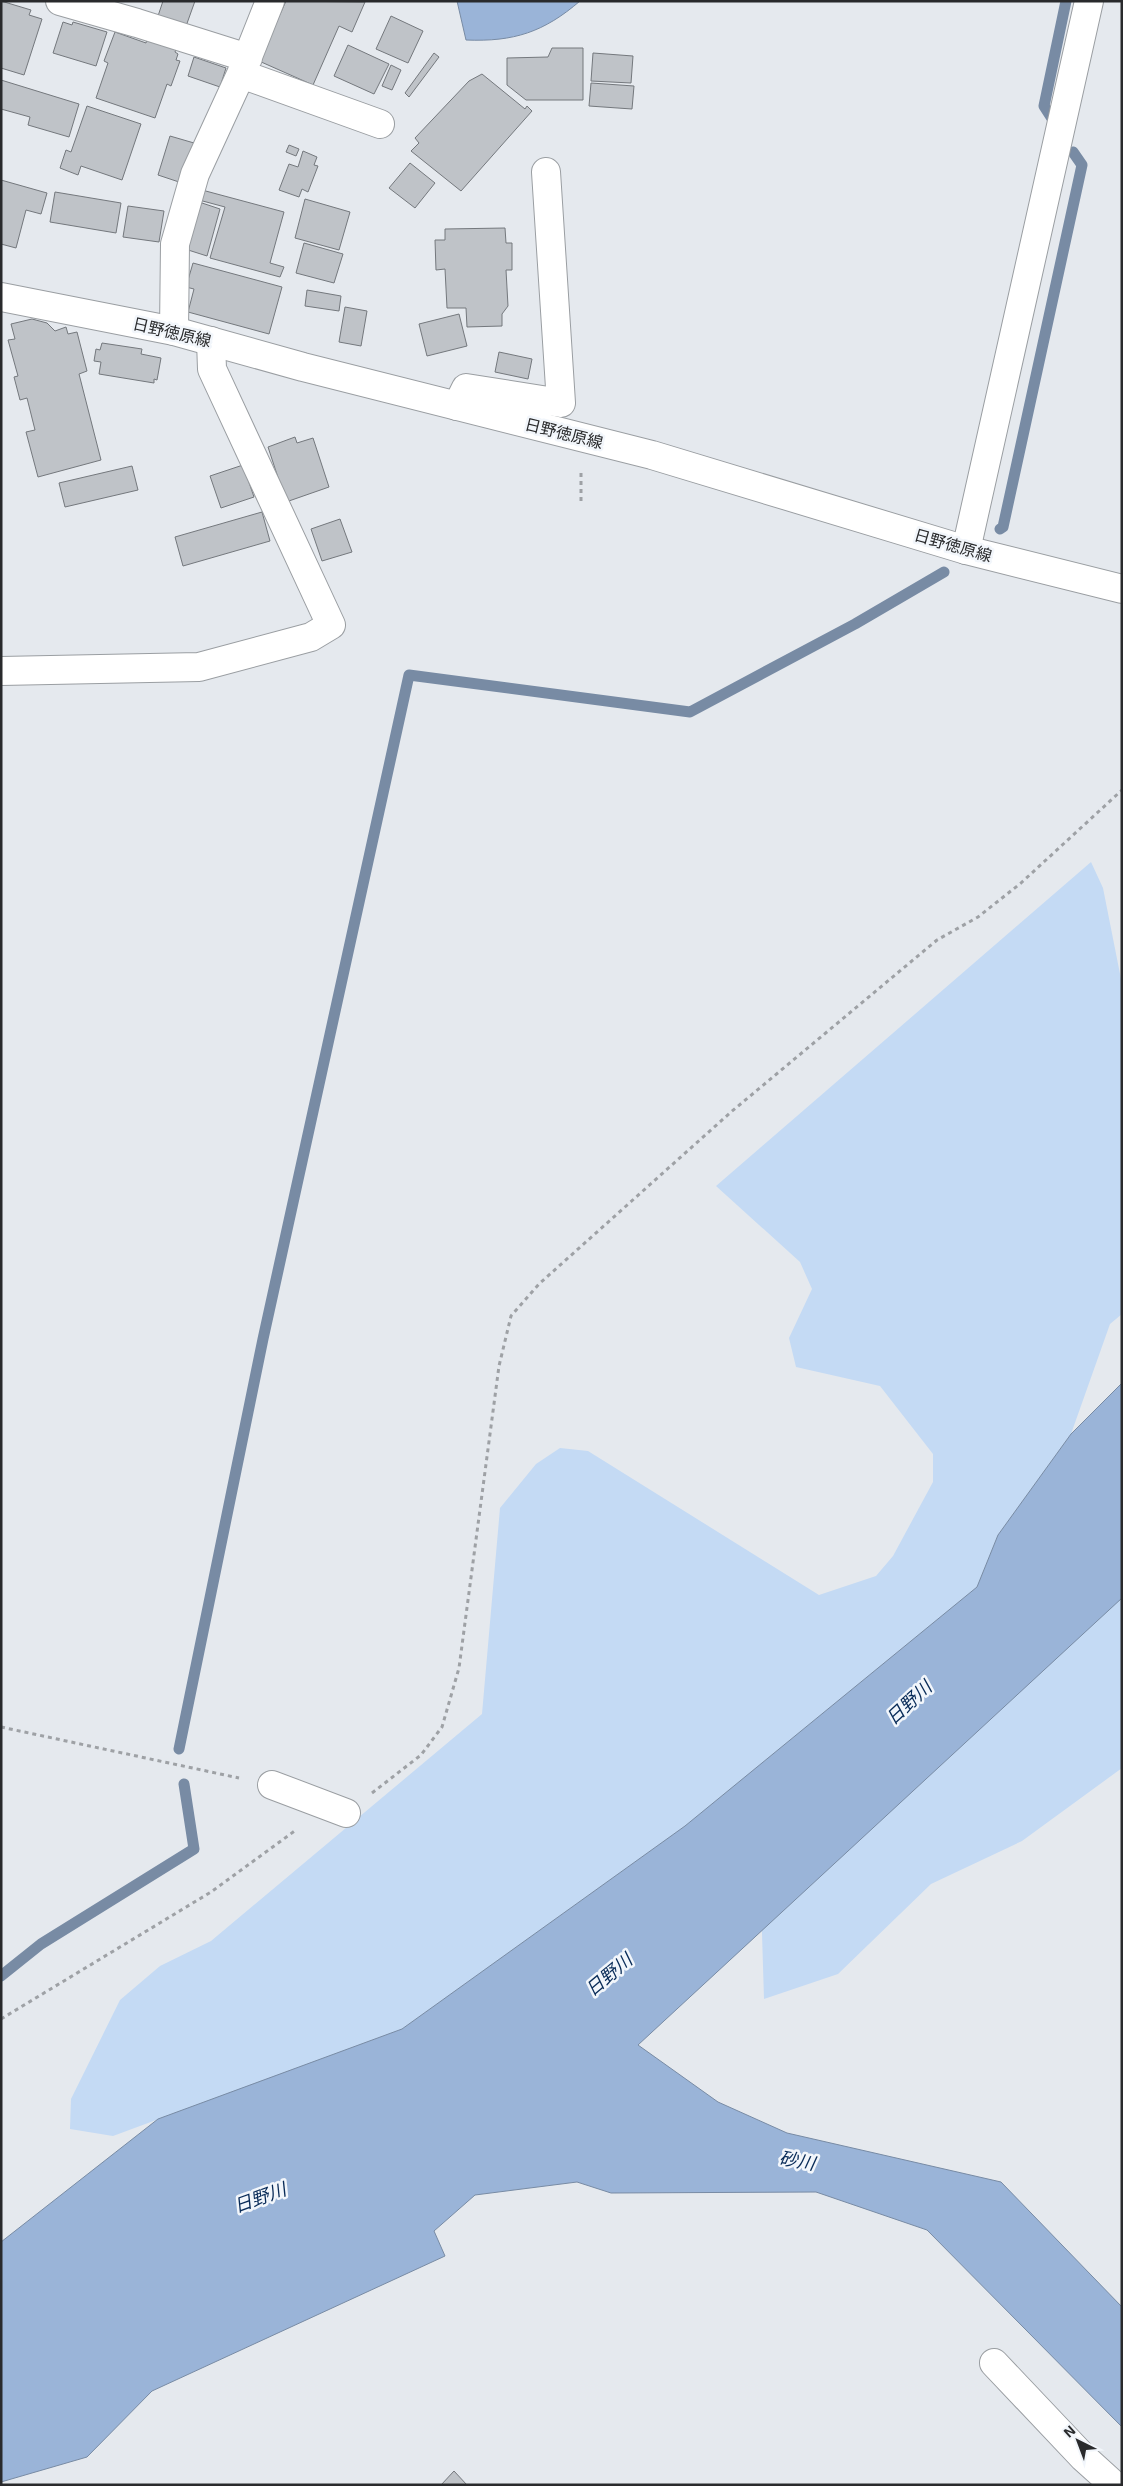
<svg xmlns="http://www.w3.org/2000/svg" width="1123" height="2486" font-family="'Exo 2','Noto Sans JP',sans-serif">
	<rect width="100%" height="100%" fill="#e5e9ee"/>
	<path fill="#c4daf4" d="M1091,862L1103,888L1122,984V1314L1110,1324L1071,1434L998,1535L977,1587L685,1826L402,2029L113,2136L70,2129L71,2099L120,2000L160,1966L211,1941L482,1714L500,1508L536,1464L560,1448L588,1451L819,1595L876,1576L893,1556L933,1482V1454L880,1386L796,1367L789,1338L812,1289L800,1262L716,1186Z
		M1122,1554V1768L1022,1841L931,1884L838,1974L764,1999L761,1901Z"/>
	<path fill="#9ab4d8" stroke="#788ba4" d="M457,1H580C544,32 514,42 466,40Z
		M1122,1383V1598L638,2045L718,2102L787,2133L1001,2182L1122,2307V2427L927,2230L816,2192L611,2193L577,2182L475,2195L434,2231L445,2256L152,2391L87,2457L1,2482V2242L158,2119L402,2029L685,1826L977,1587L998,1535L1071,1434Z"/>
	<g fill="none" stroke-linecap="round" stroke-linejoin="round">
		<path stroke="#788ba4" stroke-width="11" d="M1053,120L1044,106L1066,1
			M1000,529L1003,527L1082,165L1073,152
			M179,1749L263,1339L409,675L690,712L855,624L944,572
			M1,1976L41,1944L194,1849L184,1784"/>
	</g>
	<path fill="#bfc3c8" stroke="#74787d" d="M1,1L31,10L29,15L42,19L24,75L1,68Z
		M163,1H195L185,29L157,19Z
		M286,1L365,2L352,32L339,26L313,85L259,61Z
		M391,16L423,31L408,63L376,49Z
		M63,22L72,25L73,22L107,32L96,66L53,53Z
		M115,32L146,43L147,39L176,49L175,52L178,54L176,60L180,61L171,86L167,84L155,118L96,98L108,63L104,61Z
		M348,45L389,64L374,94L334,76Z
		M552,48H583V100H526L507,85V58L548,57Z
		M434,53L439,57L409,97L405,93Z
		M593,53L633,56L631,83L591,81Z
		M194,57L226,68L220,87L188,76Z
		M391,65L401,70L392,90L382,86Z
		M482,74L525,109L527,106L532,111L461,191L411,151L419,143L415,138L469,81Z
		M1,80L79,104L69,137L28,125L30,117L1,109Z
		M591,83L634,86L632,109L589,106Z
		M87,106L141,124L122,180L81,166L78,175L60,168L66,150L71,152Z
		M170,136L194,143L182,183L158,175Z
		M289,145L299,149L296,156L286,152Z
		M303,151L317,157L314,165L318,166L308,192L302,189L299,197L279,190L289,164L298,167Z
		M410,163L435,183L415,208L389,188Z
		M1,180L47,193L41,214L26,210L16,248L1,244Z
		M202,190L284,212L270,263L284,267L280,277L210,258L225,207L199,200Z
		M55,192L121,203L116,233L50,222Z
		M305,199L350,212L339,250L295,238Z
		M199,202L220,209L207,256L185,249Z
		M128,206L164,211L159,242L123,237Z
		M505,228L506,243H512V270H506L508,306L502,314V326L467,327L466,308H447L445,269L436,270L435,240H445V229Z
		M304,243L343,254L334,283L296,273Z
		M193,263L282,287L269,334L188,312L194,289L186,287Z
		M307,290L341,296L339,311L305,306Z
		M345,307L367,311L361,346L339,342Z
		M459,314L467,346L427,356L419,324Z
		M32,319L47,323L55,331L66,327L68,334L77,332L87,371L79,374L101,460L38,477L26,432L35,430L27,398L20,400L14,377L18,376L8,340L15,339L11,324Z
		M102,343L142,349L141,354L161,358L157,380L154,379V383L99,374L101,362L94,361L96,349L100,350Z
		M499,352L532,359L528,379L495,372Z
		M295,437L297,443L313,438L329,487L286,502L268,447Z
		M243,465L254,497L221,508L210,476Z
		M132,466L138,490L65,507L59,483Z
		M262,512L270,541L183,566L175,537Z
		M340,519L352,552L322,561L311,529Z
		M454,2471L467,2485H441Z"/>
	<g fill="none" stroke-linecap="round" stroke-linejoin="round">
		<defs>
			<path id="minor" d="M60,1L137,23L248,58
				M241,74L380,124
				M174,331L175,244L195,174L241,74L270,1
				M457,406L466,388L561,403L546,172
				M966,550L1089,1
				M1,671L199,667L311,637L331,625L212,369L211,341
				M272,1785L346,1813
				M994,2363L1083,2457L1114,2485"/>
			<path id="major" d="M1,297L174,331L303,367L652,455L966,550L1122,589"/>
		</defs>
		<use href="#minor" stroke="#9a9ea2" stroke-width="30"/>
		<use href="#major" stroke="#9a9ea2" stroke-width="30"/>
		<path stroke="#9ea1a5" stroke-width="3" stroke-dasharray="4 4" stroke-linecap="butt" d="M581,501V471
			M1,1727L239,1778
			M372,1793L421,1755L442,1727L459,1668L499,1366L511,1316L539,1284L731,1112L937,940L978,917L1021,883L1122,790
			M1,2019L211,1892L296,1830"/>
		<use href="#minor" stroke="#fff" stroke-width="28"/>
		<use href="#major" stroke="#fff" stroke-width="28"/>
	</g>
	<g text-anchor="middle" stroke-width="5" stroke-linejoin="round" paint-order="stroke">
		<g font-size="16" fill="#292a2c" stroke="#f2f6fb">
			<text transform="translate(172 332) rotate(13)" y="6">日野徳原線</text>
			<text transform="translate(564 433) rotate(14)" y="6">日野徳原線</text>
			<text transform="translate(953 545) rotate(16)" y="6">日野徳原線</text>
		</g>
		<g font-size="18" font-style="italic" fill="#072a57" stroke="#f2f6fb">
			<text transform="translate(909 1703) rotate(-43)" y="6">日野川</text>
			<text transform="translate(609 1975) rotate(-40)" y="6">日野川</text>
			<text transform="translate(797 2161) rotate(10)" y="6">砂川</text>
			<text transform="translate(260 2198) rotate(-20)" y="6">日野川</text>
		</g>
	</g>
	<rect width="1123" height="2486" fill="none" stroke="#292a2c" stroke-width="5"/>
	<g transform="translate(1078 2441) rotate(318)" stroke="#f2f6fb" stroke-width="4" paint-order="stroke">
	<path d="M0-4L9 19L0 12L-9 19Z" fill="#292a2c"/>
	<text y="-8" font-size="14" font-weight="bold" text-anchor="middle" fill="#292a2c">N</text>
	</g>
</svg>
